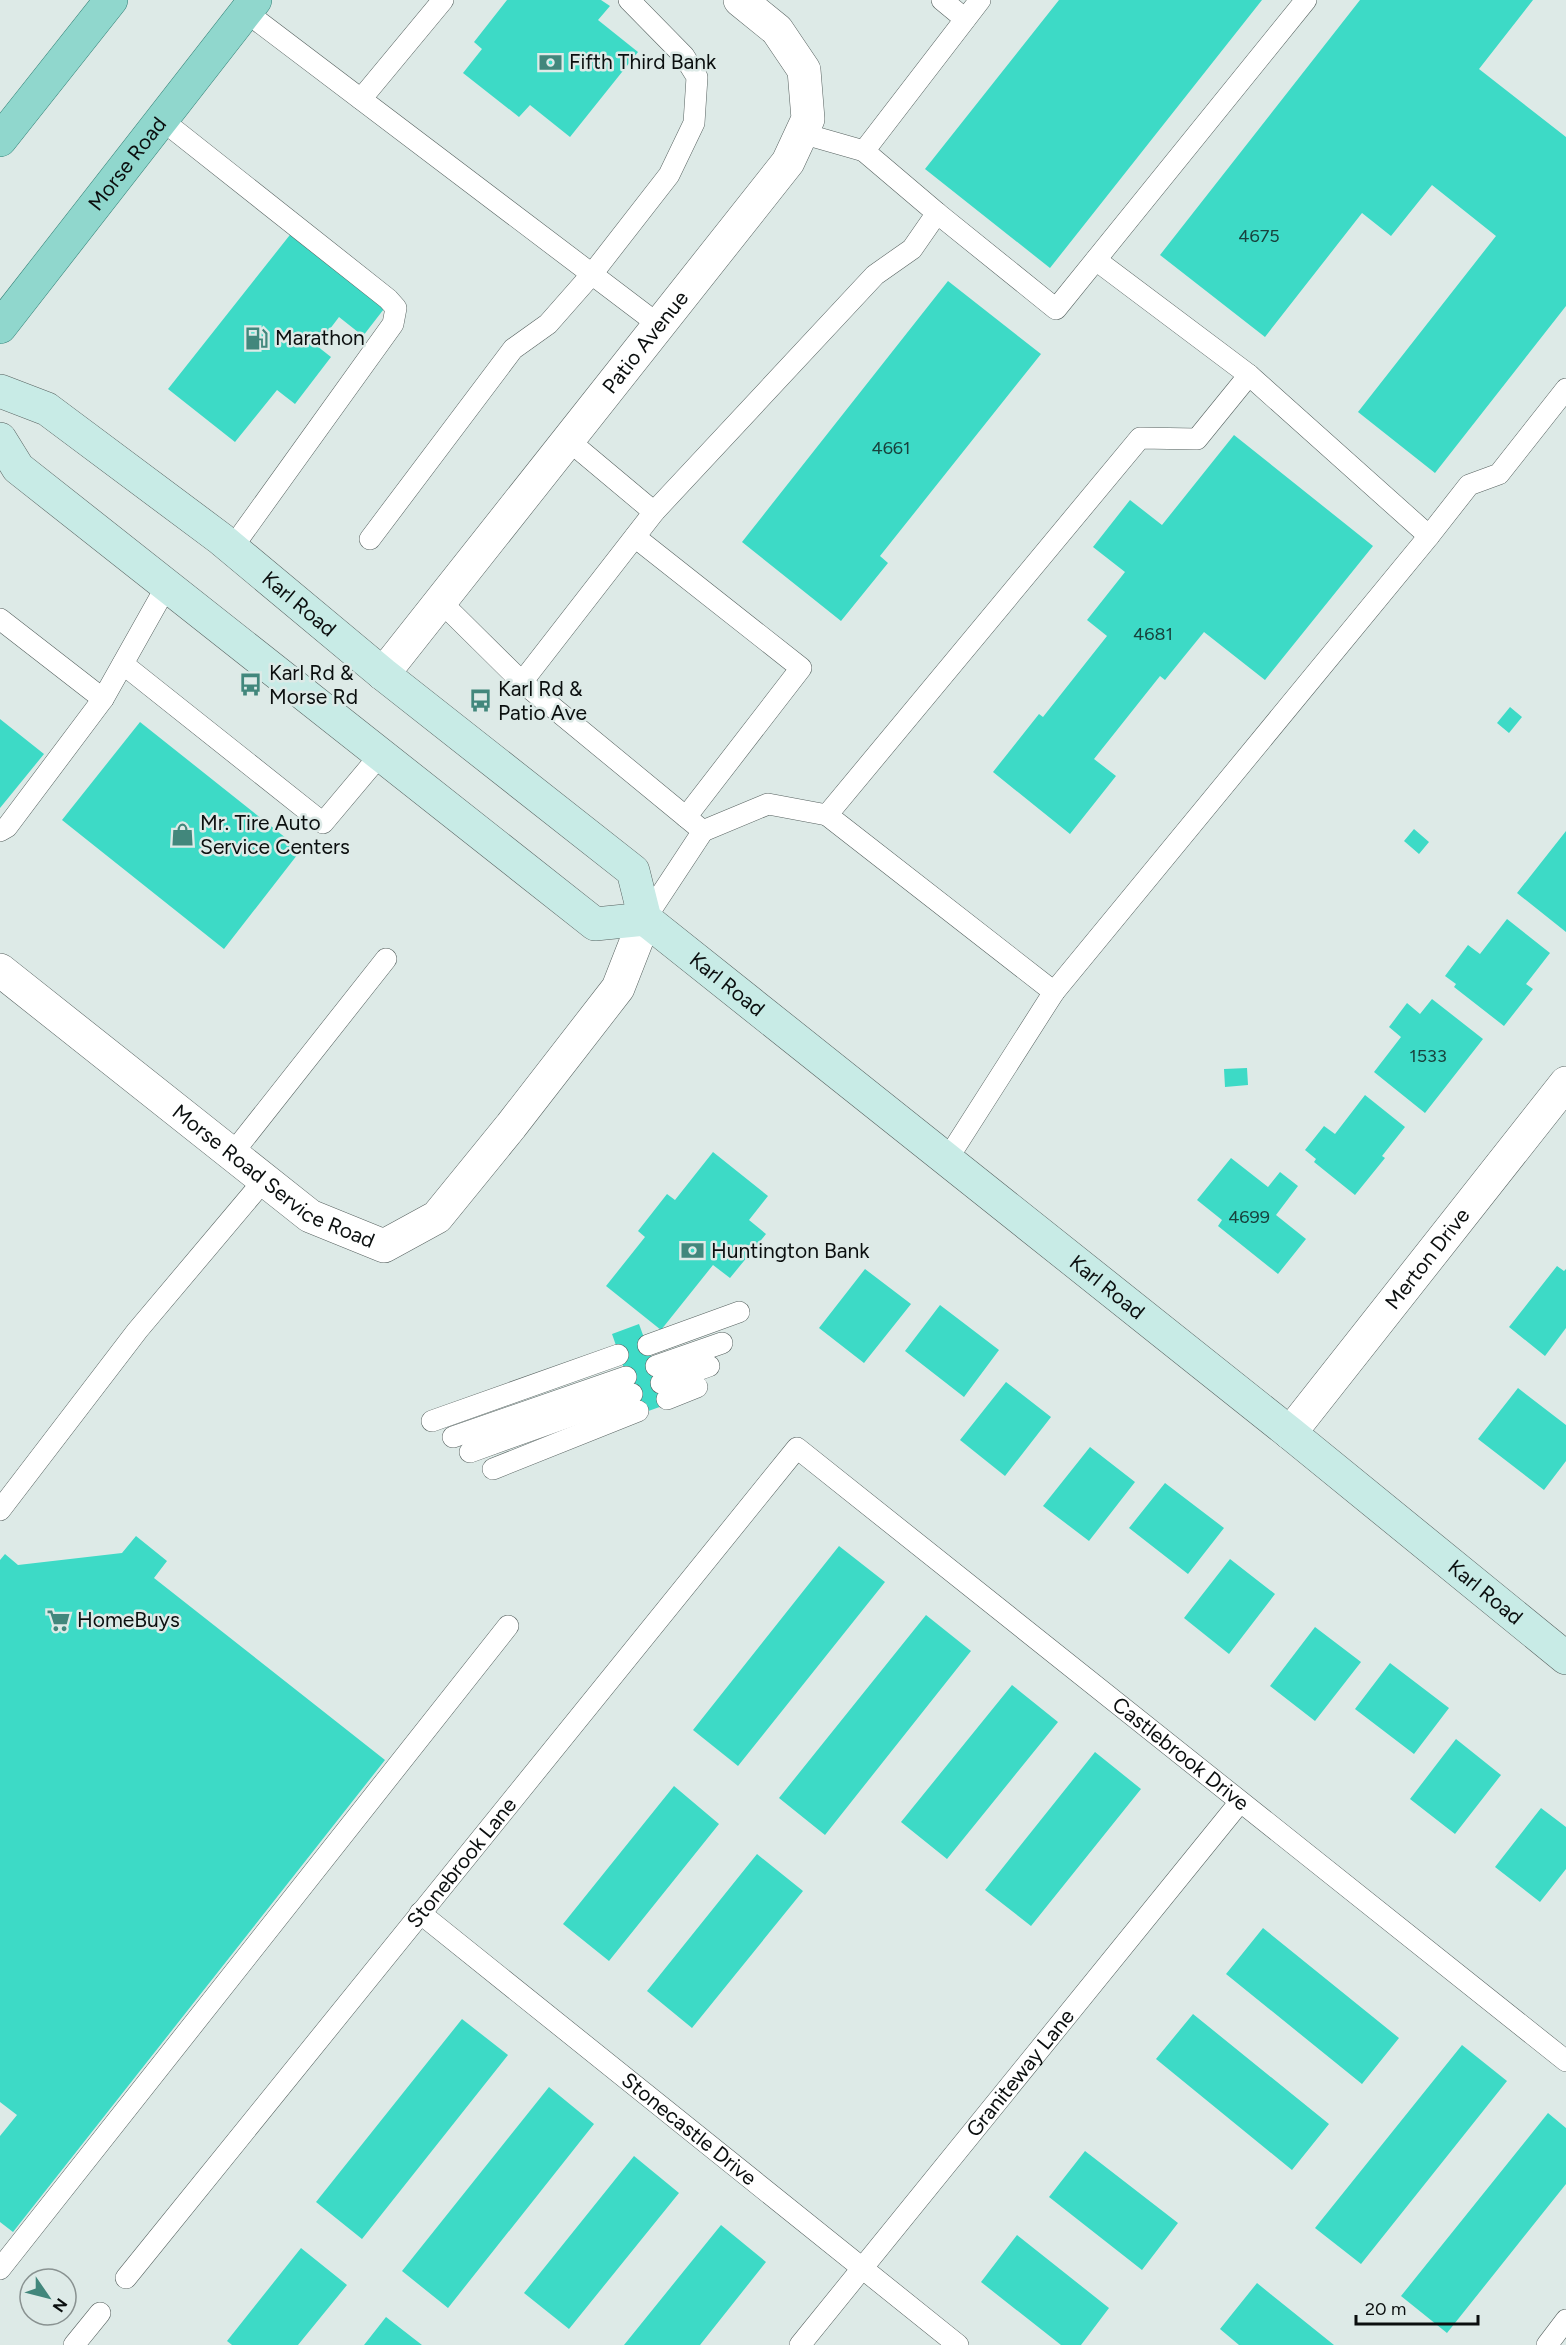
<svg xmlns="http://www.w3.org/2000/svg" width="1566" height="2345" font-family="Figtree,sans-serif">
	<rect width="100%" height="100%" fill="#ddeae7"/>
	<path fill="#3ddac6" d="M507,0H601L610,6L598,20L638,52L570,137L530,105L519,117L463,73L482,49L474,42Z
		M1059,0H1262L1050,268L925,169Z
		M1360,0H1533L1479,69L1566,137V306L1435,473L1358,412L1496,236L1432,185L1391,236L1362,213L1265,337L1160,255Z
		M293,231L387,305L363,336L339,317L317,346L331,357L295,404L277,390L235,442L168,389Z
		M948,281L1041,354L880,556L888,563L841,621L742,542Z
		M1234,435L1373,546L1265,680L1204,632L1165,680L1160,676L1094,759L1116,776L1070,834L993,772L1039,714L1043,717L1107,636L1087,620L1125,572L1093,547L1130,500L1162,525Z
		M1510,707L1522,717L1509,733L1497,723Z
		M0,719L44,754L0,808Z
		M140,722L301,850L224,949L62,820Z
		M1414,829L1429,842L1419,854L1404,841Z
		M1566,831V932L1517,893Z
		M1507,919L1550,953L1526,984L1533,989L1504,1026L1454,987L1456,984L1445,976L1468,945L1480,954Z
		M1432,999L1483,1039L1425,1113L1374,1072L1401,1037L1389,1027L1407,1003L1420,1014Z
		M1247,1068L1248,1085L1225,1087L1224,1069Z
		M1365,1095L1405,1127L1382,1156L1385,1158L1355,1195L1314,1162L1316,1159L1305,1150L1324,1126L1335,1134Z
		M713,1152L768,1196L749,1220L766,1234L730,1278L713,1265L661,1330L606,1286L645,1237L638,1231L667,1194L675,1200Z
		M1231,1158L1268,1187L1280,1172L1298,1186L1276,1215L1306,1239L1278,1274L1218,1226L1222,1220L1197,1200Z
		M1557,1266L1564,1271L1566,1269V1328L1545,1356L1509,1327Z
		M865,1269L911,1304L864,1363L819,1328Z
		M940,1305L999,1350L964,1397L905,1351Z
		M639,1324L668,1404L640,1414L612,1334Z
		M1006,1382L1051,1417L1005,1476L960,1440Z
		M1518,1388L1566,1425V1461L1544,1490L1478,1439Z
		M1090,1447L1135,1482L1089,1541L1043,1506Z
		M1165,1483L1224,1528L1188,1574L1129,1528Z
		M136,1536L167,1561L154,1578L385,1760L13,2232L0,2222V2136L17,2115L0,2102V1560L5,1554L18,1565L122,1553Z
		M839,1546L885,1582L738,1766L693,1730Z
		M1230,1559L1275,1594L1229,1654L1184,1618Z
		M926,1615L971,1651L825,1835L779,1798Z
		M1315,1627L1361,1662L1315,1721L1270,1686Z
		M1390,1663L1449,1708L1414,1754L1355,1709Z
		M1012,1685L1058,1722L947,1859L901,1822Z
		M1456,1739L1501,1775L1455,1834L1410,1799Z
		M1095,1752L1141,1789L1031,1926L985,1890Z
		M674,1786L719,1824L609,1961L563,1924Z
		M1541,1808L1566,1827V1869L1540,1902L1495,1867Z
		M757,1854L803,1891L692,2028L647,1991Z
		M1263,1928L1399,2038L1362,2084L1226,1974Z
		M1193,2014L1329,2124L1292,2170L1156,2059Z
		M462,2019L508,2055L362,2239L316,2202Z
		M1462,2045L1507,2081L1361,2264L1315,2228Z
		M549,2087L594,2124L448,2308L402,2271Z
		M1548,2113L1566,2128V2184L1447,2333L1401,2296Z
		M1085,2151L1178,2223L1142,2270L1049,2197Z
		M634,2156L679,2193L569,2329L524,2293Z
		M721,2225L766,2262L704,2340L700,2345H624Z
		M1017,2235L1109,2308L1081,2345H1061L981,2282Z
		M301,2248L347,2285L298,2345H232L227,2341Z
		M1257,2283L1273,2296L1334,2345H1239L1220,2329Z
		M386,2317L422,2345H364Z"/>
	<g fill="none" stroke-linecap="round" stroke-linejoin="round">
		<defs>
			<g id="lane">
				<path d="M942,0L965,19"/>
				<path d="M980,0L864,151L937,213L912,249L875,275L654,512L522,682L703,831L768,804L827,815L1140,438L1197,439L1249,375L1429,536L1469,485L1499,474L1566,389"/>
				<path d="M246,12L659,325"/>
				<path d="M361,99L443,0"/>
				<path d="M162,120L388,299L396,308L393,324L232,548"/>
				<path d="M801,133L864,151"/>
				<path d="M937,213L1056,309L1306,0"/>
				<path d="M1096,260L1249,375"/>
				<path d="M568,440L654,512"/>
				<path d="M635,537L801,668L686,817"/>
				<path d="M370,539L513,349L548,324L592,274L669,175L694,123L697,77L684,56L629,0"/>
				<path d="M442,603L522,682"/>
				<path d="M0,619L103,699"/>
				<path d="M123,664L323,823L381,754"/>
				<path d="M827,815L1054,992L1429,536"/>
				<path d="M0,831L7,827L103,699L166,587"/>
				<path d="M645,919L703,831"/>
				<path d="M232,1154L386,959"/>
				<path d="M948,1158L1054,992"/>
				<path d="M648,1345L739,1312"/>
				<path d="M656,1366L722,1343"/>
				<path d="M661,1383L709,1366"/>
				<path d="M667,1399L697,1387"/>
				<path d="M432,1421L618,1355"/>
				<path d="M453,1437L626,1377"/>
				<path d="M470,1452L632,1394"/>
				<path d="M493,1469L638,1411"/>
				<path d="M0,1510L137,1331L265,1179"/>
				<path id="s1" d="M420,1913L958,2345"/>
				<path d="M0,2269L508,1626"/>
				<path id="s2" d="M126,2278L797,1448L1566,2061"/>
				<path d="M74,2345L100,2313"/>
				<path id="s3" d="M800,2345L1240,1802"/>
				<path d="M1547,2345L1566,2320"/>
			</g>
			<g id="street">
				<path id="s4" d="M383,674L788,162L808,119L804,70L777,30L740,0"/>
				<path id="s5" d="M0,970L310,1216L384,1246L437,1217L511,1126L618,988L645,919"/>
				<path id="s6" d="M1290,1433L1566,1083"/>
			</g>
			<g id="secondary">
				<path id="s7" d="M0,391L47,409L221,539L383,674L633,871L645,919L1290,1433L1566,1658"/>
				<path d="M0,439L18,468L595,924L645,919"/>
			</g>
			<g id="primary">
				<path d="M0,140L111,0"/>
				<path id="s8" d="M0,327L255,0"/>
			</g>
		</defs>
		<use href="#lane" stroke="#576260" stroke-width="22"/>
		<use href="#street" stroke="#576260" stroke-width="34"/>
		<use href="#secondary" stroke="#576260" stroke-width="34"/>
		<use href="#primary" stroke="#317f75" stroke-width="34"/>
		<use href="#lane" stroke="#fff" stroke-width="21"/>
		<use href="#street" stroke="#fff" stroke-width="33"/>
		<use href="#secondary" stroke="#c8ebe6" stroke-width="33"/>
		<use href="#primary" stroke="#90d7cd" stroke-width="33"/>
	</g>
	<defs>
		<symbol id="bank-bare" viewBox="-9 -9 18 18"><path d="M-6-4H6V4H-6ZM0-2.3a2.3 2.3 0 1 0 0 4.6a2.3 2.3 0 1 0 0-4.6Z" fill="#42877c" stroke="#ddeae7" stroke-width="2.5" paint-order="stroke"/></symbol>
		<symbol id="fuel-bare" viewBox="-9 -9 18 18"><path d="M-5.5-6h7V0h2V4h1.3V-2.5L3-4.5l.8-.8L6-3V5H2.5V1h-1V6h-7ZM-4.2-4.7v3.2H.2V-4.7Z" fill="#42877c" stroke="#ddeae7" stroke-width="2.5" paint-order="stroke"/></symbol>
		<symbol id="bus-bare" viewBox="-9 -9 18 18"><path d="M-5-6H5V4H4V6H2V4H-2V6H-4V4H-5ZM-3.5-4V0h7V-4ZM-3.5 1.2v1.5H-2V1.2ZM2 1.2v1.5H3.5V1.2Z" fill="#42877c" stroke="#ddeae7" stroke-width="2.5" paint-order="stroke"/></symbol>
		<symbol id="shop-bare" viewBox="-9 -9 18 18"><path d="M-5-2.5h2.3a2.7 3.5 0 0 1 5.4 0H5L5.5 6h-11ZM-1.5-2.5h3a1.5 2.3 0 0 0-3 0Z" fill="#42877c" stroke="#ddeae7" stroke-width="2.5" paint-order="stroke"/></symbol>
		<symbol id="supermarket-bare" viewBox="-9 -9 18 18"><path d="M-6-5.5h2.5l.6 2H6L4.5 2H-2.5L-4.4-4H-6ZM-1.5 3.2a1.3 1.3 0 1 0 .1 0ZM3 3.2a1.3 1.3 0 1 0 .1 0Z" fill="#42877c" stroke="#ddeae7" stroke-width="2.5" paint-order="stroke"/></symbol>
	</defs>
	<g fill-rule="evenodd">
		<use href="#bank-bare" x="534" y="46" width="33" height="33"/>
		<use href="#fuel-bare" x="240" y="322" width="33" height="33"/>
		<use href="#bus-bare" x="234" y="668" width="33" height="33"/>
		<use href="#bus-bare" x="464" y="684" width="33" height="33"/>
		<use href="#shop-bare" x="166" y="818" width="33" height="33"/>
		<use href="#bank-bare" x="676" y="1234" width="33" height="33"/>
		<use href="#supermarket-bare" x="42" y="1604" width="33" height="33"/>
	</g>
	<g text-anchor="middle" stroke-width="5" stroke-linejoin="round" paint-order="stroke">
		<g font-size="18" fill="#18423d">
			<text x="1259" y="242">4675</text>
			<text x="891" y="454">4661</text>
			<text x="1153" y="640">4681</text>
			<text x="1428" y="1062">1533</text>
			<text x="1249" y="1223">4699</text>
		</g>
		<g font-size="21" fill="#0b0f0f" stroke="#ddeae7" text-anchor="start">
			<text x="569" y="69">Fifth Third Bank</text>
			<text x="275" y="345">Marathon</text>
			<text x="269" y="680">Karl Rd &amp;<tspan x="269" dy="24">Morse Rd</tspan></text>
			<text x="498" y="696">Karl Rd &amp;<tspan x="498" dy="24">Patio Ave</tspan></text>
			<text x="200" y="830">Mr. Tire Auto<tspan x="200" dy="24">Service Centers</tspan></text>
			<text x="711" y="1258">Huntington Bank</text>
			<text x="77" y="1627">HomeBuys</text>
		</g>
		<g font-size="21" fill="#0b0f0f" stroke="#ddeae7">
			<text dy="7" stroke="none"><textPath href="#s8" startOffset="207">Morse Road</textPath></text>
			<text dy="7" stroke="none"><textPath href="#s4" startOffset="423">Patio Avenue</textPath></text>
			<text dy="7" stroke="none"><textPath href="#s7" startOffset="369">Karl Road</textPath></text>
			<text dy="7" stroke="none"><textPath href="#s7" startOffset="951">Karl Road</textPath></text>
			<text dy="7" stroke="none"><textPath href="#s5" startOffset="344">Morse Road Service Road</textPath></text>
			<text dy="7" stroke="none"><textPath href="#s6" startOffset="222">Merton Drive</textPath></text>
			<text dy="7" stroke="none"><textPath href="#s7" startOffset="1437">Karl Road</textPath></text>
			<text dy="7" stroke="none"><textPath href="#s7" startOffset="1923">Karl Road</textPath></text>
			<text dy="7" stroke="none"><textPath href="#s2" startOffset="1558">Castlebrook Drive</textPath></text>
			<text dy="7" stroke="none"><textPath href="#s2" startOffset="534">Stonebrook Lane</textPath></text>
			<text dy="7" stroke="none"><textPath href="#s3" startOffset="350">Graniteway Lane</textPath></text>
			<text dy="7" stroke="none"><textPath href="#s1" startOffset="345">Stonecastle Drive</textPath></text>
		</g>
	</g>
	<g transform="translate(48 2297) rotate(125)"><circle r="28" fill="#ddeae7" stroke="#899291" stroke-width="1.5"/>
	<path d="M0-4.5L10 22L0 15L-10 22Z" fill="#42877c"/>
	<text y="-9" font-size="16" font-weight="bold" text-anchor="middle" fill="#0b0f0f">N</text>
	</g>
	<path d="M1356 2315v9h122v-9" fill="none" stroke="#0b0f0f" stroke-width="3"/>
	<text x="1365" y="2315" font-size="18" fill="#0b0f0f" stroke="#ddeae7" stroke-width="4.5" paint-order="stroke">20 m</text>
</svg>
